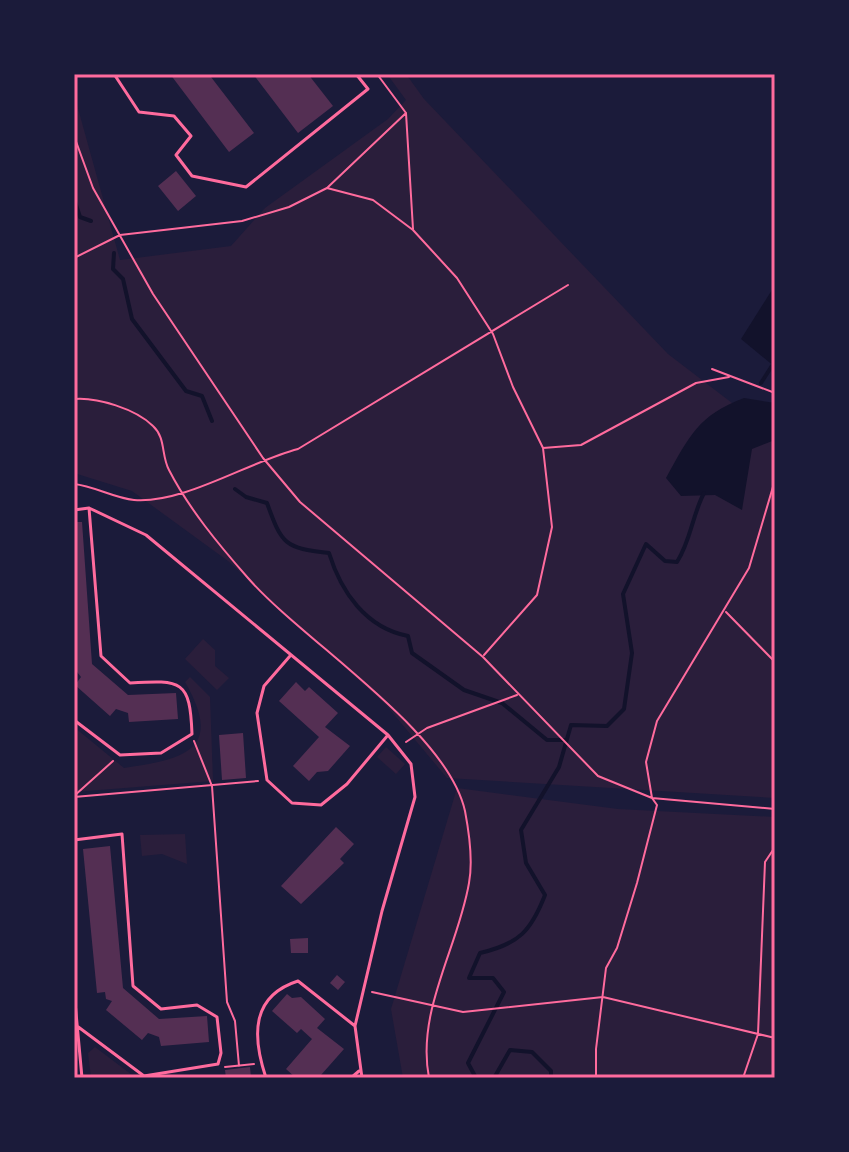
<svg xmlns="http://www.w3.org/2000/svg" width="849" height="1152" font-family="Mulish,sans-serif">
	<rect width="100%" height="100%" fill="#1b1b3a"/>
	<path fill="#2a1e3b" d="M387,74H406L424,99L668,354L775,436V798L447,778L386,705L228,561L132,491L74,473V94L120,260L231,246L265,208L388,119L406,100Z
		M203,639L215,650V666L229,678L217,690L185,659Z
		M190,677L210,697L213,781L74,792V727L124,768C183,759 225,751 185,682Z
		M386,747L405,764L396,774L377,757Z
		M457,788L618,809L775,817V1078H403L391,1009Z
		M185,834L187,864L162,854L142,856L140,835Z
		M95,1047L136,1078H91L88,1053Z"/>
	<path fill="#12122b" d="M775,285V367L741,339Z
		M744,398L775,403V440L752,449L742,510L715,495L681,496L666,478C689,437 698,415 744,398Z"/>
	<g fill="none" stroke-linecap="round" stroke-linejoin="round">
		<path stroke="#12122b" stroke-width="4" d="M74,199L80,217L91,221
			M114,253L113,269L123,279L132,319L186,391L202,396L212,421
			M761,383L775,361
			M235,489L246,497L267,503C282,545 285,548 329,553C341,592 366,628 408,636L412,653L464,690L502,703L547,740H565
			M476,1078L468,1063L504,992L493,978H469L480,953C519,944 531,931 545,895L526,863L521,830L559,767L571,725L607,726L624,709L632,653L623,594L646,544L665,561L677,562C691,540 692,516 704,493
			M494,1078L510,1050L532,1052L551,1071V1078"/>
	</g>
	<path fill="#542f53" d="M170,74H215L211,77L254,133L229,152Z
		M253,74H308L333,106L298,133Z
		M176,171L196,196L178,211L158,186Z
		M74,522H82L92,664L128,695L176,693L178,719L129,722L128,713L116,709L110,716L75,685L81,677L74,668Z
		M296,682L305,691L309,687L338,713L325,727L350,746L328,771L317,772L309,781L293,766L319,737L279,701Z
		M243,733L246,778L222,780L219,735Z
		M336,827L354,844L340,859L344,863L301,904L281,886Z
		M110,846L123,988L159,1019L207,1016L209,1042L161,1046L159,1037L148,1033L142,1040L106,1010L112,1001L106,999L105,992L97,993L83,849Z
		M308,938V953H291L290,939Z
		M337,975L345,982L338,990L330,983Z
		M287,994L292,998L301,997L325,1019L317,1028L344,1049L321,1075L296,1078L286,1069L312,1039L301,1029L297,1033L272,1011Z
		M250,1067L251,1078H226L225,1070Z"/>
	<g fill="none" stroke-linecap="round" stroke-linejoin="round">
		<path stroke="#ff6b9d" stroke-width="2" d="M377,74L406,113L413,229
			M74,136L93,188L153,294L263,458L300,502L483,657L598,776L652,798L646,762L657,721L749,568L775,480
			M327,188L373,200L413,230L457,278L493,334L513,387L543,448L552,527L537,595L484,655
			M74,258L120,235L242,221L289,207L327,188L406,113
			M712,369L775,393
			M74,399C97,397 136,409 153,426C166,438 161,455 169,470C189,509 219,545 248,578C304,642 447,730 465,811C469,832 473,862 469,883C458,948 416,1011 429,1078
			M543,448L581,445L696,383L729,377
			M74,484C94,486 114,498 134,500C184,504 248,462 298,449L568,285
			M726,612L775,662
			M194,741L212,786L227,1002L235,1021L239,1066
			M406,742L427,728L517,695
			M74,796L113,761
			M74,797L258,781
			M372,992L463,1012L603,997L775,1038
			M225,1067L254,1064
			M596,1078V1049L606,968L617,948L637,883L657,805L652,798L775,809
			M743,1078L758,1034L765,862L775,847"/>
		<path stroke="#ff6b9d" stroke-width="3" d="M114,74L139,112L174,116L191,136L176,155L192,176L246,187L368,89L356,74
			M74,510L89,508L146,535L388,735L411,764L415,797L382,911L355,1026L362,1078
			M290,656L264,686L257,713L267,780L292,803L321,805L347,784L388,735
			M74,720L120,755L161,753L192,734C190,680 182,680 130,683L101,656L89,508
			M74,809H75
			M74,840L122,834L133,986L161,1009L197,1005L217,1017L221,1053L218,1064L144,1076L77,1026
			M74,991L82,1078
			M266,1078C252,1036 251,996 298,981L355,1026
			M351,1078L359,1071"/>
	</g>
	<rect width="849" height="1152" fill="none" stroke="#1b1b3a" stroke-width="152"/>
	<rect x="76" y="76" width="697" height="1000" fill="none" stroke="#ff6b9d" stroke-width="3"/>
</svg>
